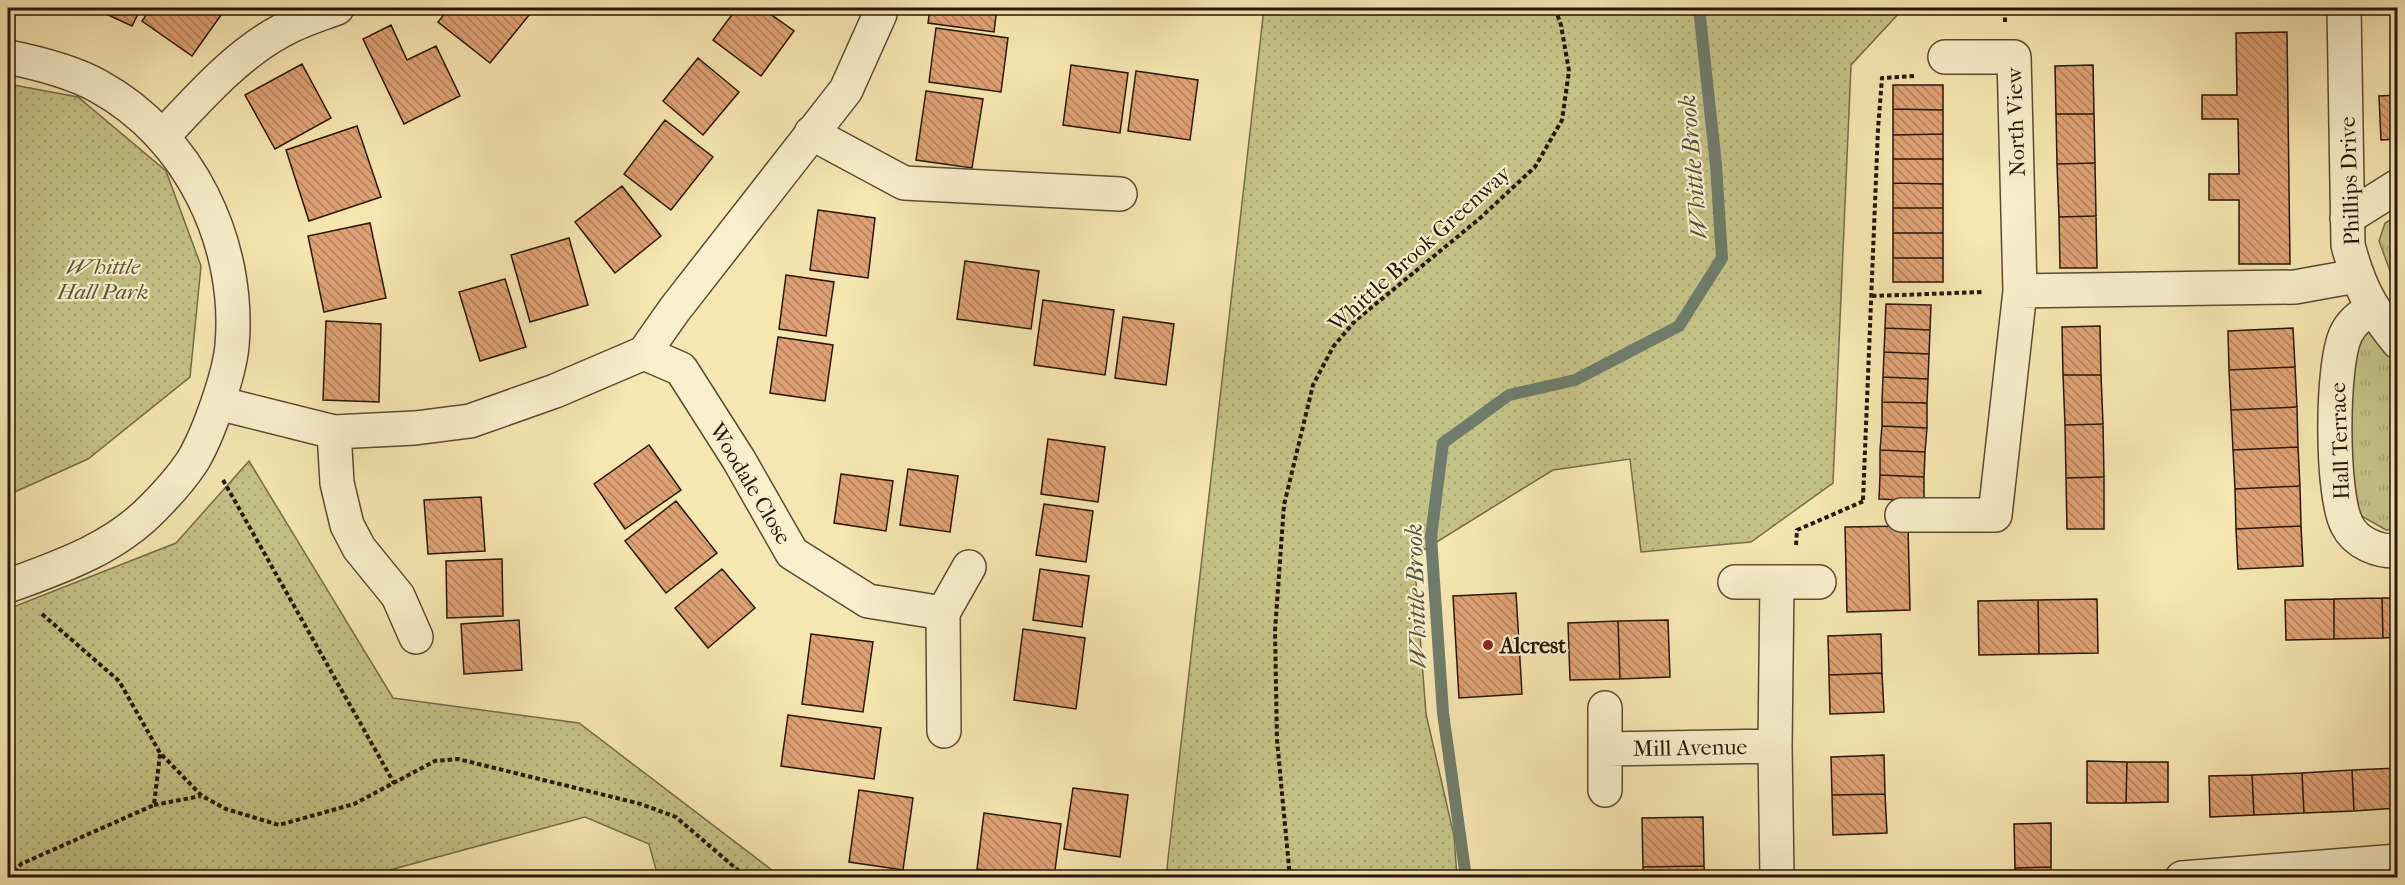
<svg xmlns="http://www.w3.org/2000/svg" width="2405" height="885" font-family="'IM FELL French Canon',serif">
	<defs>
		<pattern id="grass-tufts" width="24" height="20" patternUnits="userSpaceOnUse" patternTransform="scale(1.5)"><rect width="24" height="20" fill="#c4c286"/><path d="M3 7l-1-3M5 7V3M7 7l1-3M15 17l-1-3M17 17v-4M19 17l1-3" fill="none" stroke="#a8a672"/></pattern>
		<pattern id="park-dots" width="8" height="8" patternUnits="userSpaceOnUse" patternTransform="scale(1.5)"><rect width="8" height="8" fill="#c4c286"/><path d="M2 2h.1M6 6h.1" fill="none" stroke="#a8a672" stroke-width="1.8" stroke-linecap="round"/></pattern>
		<pattern id="building-back-hatch" width="6" height="6" patternUnits="userSpaceOnUse" patternTransform="scale(1.5)"><rect width="6" height="6" fill="#dea173"/><path d="M-1 5l2 2M0 0l6 6M5-1l2 2" fill="none" stroke="#b4825d"/></pattern>
	</defs>
	<rect width="100%" height="100%" fill="#f6e6b1"/>
	<filter id="stains"><feTurbulence type="fractalNoise" baseFrequency=".00333" numOctaves="4"/><feColorMatrix values="0 0 0 0 .2 0 0 0 0 .09 0 0 0 0 .02 0 0 0 .5 -.17"/></filter>
	<radialGradient id="worn" r=".72"><stop offset=".6" stop-color="#630" stop-opacity="0"/><stop offset="1" stop-color="#630" stop-opacity=".3"/></radialGradient>
	<path fill="url(#grass-tufts)" stroke="#766c48" stroke-width="1.5" d="M2397,216V290L2379,241L2385,223Z
		M2372,330L2397,368V529L2386,530L2358,514L2350,490L2347,366L2358,336Z"/>
	<path fill="url(#park-dots)" stroke="#766c48" stroke-width="1.5" d="M1264,8H1908L1903,9L1851,65L1833,483L1751,542L1641,552L1630,459L1553,470L1414,556L1426,714L1454,836L1457,877H1166Z
		M8,84L78,97L166,171L201,266L190,377L88,459L8,495Z
		M249,461L393,698L579,723L781,877H658L649,844L585,817L364,877H8V609L176,543Z"/>
	<g fill="none" stroke-linecap="round" stroke-linejoin="round">
		<path stroke="#6f7c6b" stroke-width="12" d="M1466,878L1443,713L1431,537L1443,443L1509,395L1575,380L1679,326L1722,258L1716,165L1699,8"/>
	</g>
	<path fill="url(#building-back-hatch)" stroke="#291609" stroke-width="1.5" d="M93,8H141L132,26Z
		M151,8H226L192,56L142,21Z
		M449,8H522L530,14L490,63L438,22Z
		M737,8H762L794,31L761,76L713,40Z
		M930,8H997L994,32L928,23Z
		M391,25L407,60L436,46L460,96L404,124L363,39Z
		M936,28L1008,38L1001,92L929,82Z
		M2287,32L2290,264H2239V200H2209V174H2239L2238,119H2202V95H2237L2236,33Z
		M698,58L739,92L703,135L663,101Z
		M302,64L331,118L275,149L245,95Z
		M1071,65L1128,73L1120,133L1063,125Z
		M2093,65L2094,114H2056L2055,66Z
		M1136,71L1198,80L1190,140L1128,131Z
		M1893,85H1943V110L1893,109Z
		M926,91L983,99L972,168L916,160Z
		M2398,95V139L2381,140L2379,96Z
		M1893,109L1943,110V134L1893,135Z
		M2056,114H2094L2095,163L2057,164Z
		M665,120L713,157L671,210L624,174Z
		M357,126L381,197L309,221L286,150Z
		M1943,134V159H1893V135Z
		M1893,159H1943V184L1893,183Z
		M2095,163L2096,216L2059,217L2057,164Z
		M1893,183L1943,184V208H1893Z
		M622,186L661,236L615,273L575,222Z
		M1893,208H1943V233H1893Z
		M818,210L875,218L868,278L810,270Z
		M2096,216L2097,268H2060L2059,217Z
		M370,223L386,298L324,312L308,236Z
		M1893,233H1943V258H1893Z
		M569,238L588,305L530,322L511,255Z
		M1893,258H1943V282H1893Z
		M965,261L1039,271L1031,329L957,319Z
		M786,275L834,282L826,336L779,329Z
		M505,279L526,347L480,361L459,292Z
		M1043,300L1114,310L1105,375L1034,365Z
		M1886,304L1931,305L1930,330L1885,328Z
		M1123,317L1174,324L1166,385L1115,378Z
		M326,321L381,324L379,402L323,400Z
		M2100,326L2101,375H2063L2062,327Z
		M1885,328L1930,330L1929,354L1884,352Z
		M2293,328L2295,367L2229,370L2228,331Z
		M778,337L833,345L825,401L770,393Z
		M1884,352L1929,354L1928,379L1883,377Z
		M2295,367L2297,407L2231,410L2229,370Z
		M2063,375H2101L2103,424L2065,425Z
		M1883,377L1928,379L1927,403L1882,402Z
		M1882,402L1927,403V428L1882,426Z
		M2297,407L2298,447L2233,450L2231,410Z
		M2103,424L2104,477L2066,478L2065,425Z
		M1882,426L1927,428L1925,452L1880,450Z
		M1048,439L1105,447L1098,502L1041,494Z
		M649,445L681,490L625,529L594,484Z
		M2298,447L2300,486L2235,489L2233,450Z
		M1880,450L1925,452L1924,477L1880,475Z
		M908,469L958,476L950,532L900,525Z
		M841,474L893,481L886,531L834,523Z
		M1880,475L1924,477V501L1879,499Z
		M2104,477V529H2067L2066,478Z
		M2300,486L2301,526L2236,529L2235,489Z
		M481,497L485,551L428,554L424,500Z
		M676,501L717,553L666,593L625,541Z
		M1044,504L1093,511L1086,562L1036,555Z
		M1908,526L1910,610L1847,612L1845,527Z
		M2301,526L2303,566L2238,569L2236,529Z
		M502,559L503,616L447,618L446,561Z
		M722,569L755,608L708,648L675,608Z
		M1040,569L1089,576L1082,627L1033,620Z
		M1516,593L1522,694L1459,698L1453,596Z
		M2382,598L2383,638L2334,639V599Z
		M2382,598H2398V637L2383,638Z
		M2097,599L2098,653L2039,654L2038,600Z
		M2334,599V639L2286,640L2285,600Z
		M2038,600L2039,654L1979,655L1978,601Z
		M519,620L522,670L464,674L461,624Z
		M1668,620L1670,677L1620,679L1618,621Z
		M1618,621L1620,679L1570,680L1568,623Z
		M1023,629L1085,638L1076,709L1014,700Z
		M811,634L873,642L863,712L802,704Z
		M1881,634L1882,673L1829,675L1828,636Z
		M1882,673L1884,712L1830,714L1829,675Z
		M788,715L881,728L874,779L781,766Z
		M1884,755L1885,794L1832,795L1831,757Z
		M2087,761L2127,762L2126,803H2087Z
		M2127,762H2168V802L2126,803Z
		M2398,768V808L2354,811L2352,770Z
		M2352,770L2354,811L2304,813L2302,773Z
		M2302,773L2304,813L2254,815L2252,775Z
		M2252,775L2254,815L2210,817L2209,776Z
		M1073,788L1128,795L1120,857L1064,849Z
		M859,790L913,798L903,870L849,862Z
		M1885,794L1887,833L1833,835L1832,795Z
		M984,813L1061,824L1054,878H1038L977,869Z
		M1703,817L1704,866L1643,867L1642,818Z
		M2051,823V867L2015,868L2014,824Z
		M1704,866L1705,878H1643V867Z
		M2051,867V878H2015V868Z"/>
	<g fill="none" stroke-linecap="round" stroke-linejoin="round">
		<defs>
			<path id="minor" d="M2344,8L2348,245C2359,287 2371,309 2398,342
				M8,57C38,63 71,71 98,86C190,136 241,244 232,346C229,376 208,436 192,462C182,477 167,494 154,507C114,549 60,567 8,586
				M811,133L904,183L1120,194
				M162,137C198,99 235,56 281,31C298,21 318,15 337,8
				M2347,218L2398,186
				M2020,291L2295,287L2356,276
				M2372,309C2361,315 2351,323 2346,334C2331,365 2331,495 2347,525C2356,543 2378,552 2398,551
				M644,353L681,369L739,460L792,553L868,601L943,613L944,731
				M218,403L334,432L415,428L470,421L555,391L644,353L675,309L846,90L880,14V8
				M334,432L337,483L347,525L359,548L398,596L416,637
				M1902,515H1995L2020,291L2014,57H1945
				M1735,582H1819
				M1777,582L1775,746L1777,878
				M943,613L969,567
				M1605,749L1775,746
				M1605,790V708
				M2182,878L2398,861"/>
		</defs>
		<use href="#minor" stroke="#5c4a33" stroke-width="36"/>
		<path stroke="#291609" stroke-width="4" stroke-dasharray="4.5 3" stroke-linecap="butt" d="M2005,22V8
			M1872,296L1983,292
			M223,480L394,783
			M1863,500L1878,129L1882,78L1914,76
			M1796,545L1797,530L1864,501
			M42,614L119,681L160,753L202,796L226,809L279,825L354,804L435,761L458,759L641,804L676,817L747,878
			M154,805L201,796
			M10,878L21,864L154,805L160,754
			M1290,878L1277,740L1275,631L1284,505L1313,385L1333,347L1355,321L1479,219L1535,167L1562,120L1569,71L1561,25L1555,8"/>
		<use href="#minor" stroke="#f9efcc" stroke-width="33"/>
	</g>
	<circle fill="#8f2418" stroke="#f9efcc" stroke-width="2" cx="1488" cy="645" r="6"/>
	<g text-anchor="middle" stroke-width="4.5" stroke-linejoin="round" paint-order="stroke">
		<g font-size="22" fill="#291609" stroke="#f9efcc">
			<text transform="translate(2015 122) rotate(-92)" y="8">North View</text>
			<text transform="translate(2349 181) rotate(-92)" y="8">Phillips Drive</text>
			<text transform="translate(1419 248) rotate(-42)" y="8">Whittle Brook Greenway</text>
			<text transform="translate(2339 441) rotate(-92)" y="8">Hall Terrace</text>
			<text transform="translate(751 483) rotate(59)" y="8">Woodale Close</text>
			<text transform="translate(1690 747) rotate(-1)" y="8">Mill Avenue</text>
		</g>
		<g font-size="22" font-style="italic" fill="#5f5235" stroke="#f9efcc">
			<text x="103" y="274">Whittle<tspan x="103" dy="25">Hall Park</tspan></text>
		</g>
		<g font-size="22" font-weight="bold" fill="#291609" stroke="#f9efcc" text-anchor="start">
			<text x="1500" y="653">Alcrest</text>
		</g>
		<g font-size="24" font-style="italic" fill="#525242" stroke="#f9efcc">
			<text transform="translate(1693 167) rotate(-95)" y="8">Whittle Brook</text>
			<text transform="translate(1416 596) rotate(-92)" y="8">Whittle Brook</text>
		</g>
	</g>
	<rect width="2405" height="885" fill="none" stroke="#f6e6b1" stroke-width="30"/>
	<rect x="9" y="9" width="2387" height="867" fill="none" stroke="#291609" stroke-width="3"/>
	<rect x="15" y="15" width="2375" height="855" fill="none" stroke="#291609" stroke-width="1.5"/>
	<rect width="100%" height="100%" filter="url(#stains)"/>
	<rect width="100%" height="100%" fill="url(#worn)"/>
</svg>
